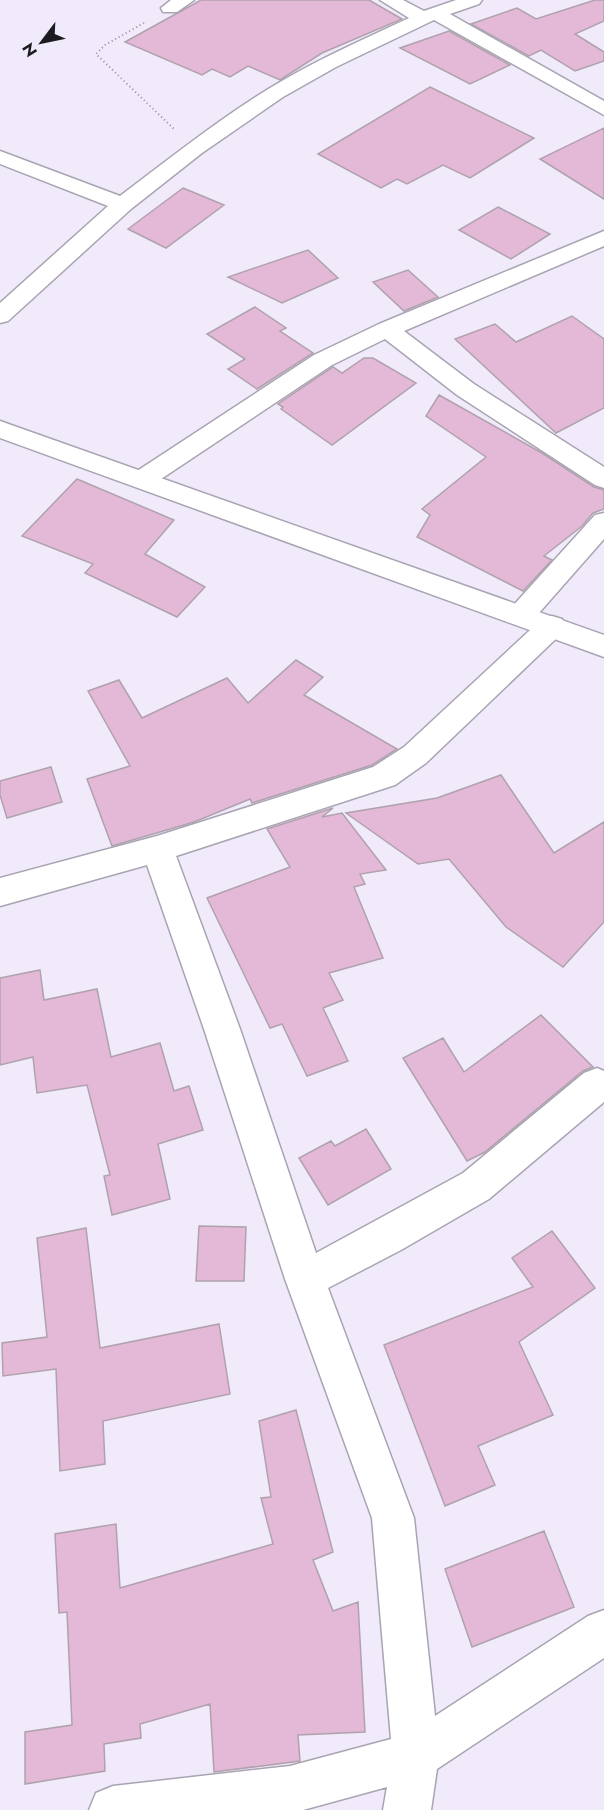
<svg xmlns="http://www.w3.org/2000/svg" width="604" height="1810" font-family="Jost,sans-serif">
	<rect width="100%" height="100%" fill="#f0eafa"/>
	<path fill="#e3b9d7" stroke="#b0a2ac" stroke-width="1.5" d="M201,0H369L402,19L322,53L280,80L248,66L230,77L212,69L202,75L125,42Z
		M595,0H604V21L575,34L604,52V61L575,71L541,50L529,56L471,24L517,8L536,19Z
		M449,31L510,65L470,84L400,48Z
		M430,87L534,138L470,178L443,165L407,184L397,179L381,188L318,154Z
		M604,128V199L540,159Z
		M183,188L224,205L166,248L128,229Z
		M498,207L550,234L511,259L459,230Z
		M308,250L338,278L282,303L228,277Z
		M408,270L438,297L404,311L373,282Z
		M255,307L286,328L280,331L313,353L257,389L228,369L245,359L207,334Z
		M572,316L604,339V408L556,433L455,339L495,324L516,342Z
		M364,358H373L416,383L332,445L281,409L283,407L278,404L333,367L342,373Z
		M439,395L542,453L594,487L604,490V509L593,513L582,526L544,556L552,560L523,591L417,537L430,515L422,509L486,457L426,416Z
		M77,479L174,520L145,554L205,587L177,617L85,573L93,564L22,536Z
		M296,660L323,677L304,695L397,749L372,765L252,803L250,799L194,822L112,846L87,779L130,766L88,691L119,680L142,718L227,678L248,703Z
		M51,767L62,802L7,818L0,795V781Z
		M501,775L554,853L604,822V922L563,967L506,927L449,859L418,864L346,813L437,798Z
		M333,808L322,817L342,813L386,870L360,874L365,884L354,887L383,958L329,973L343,1000L323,1008L348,1061L307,1076L282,1024L270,1028L207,898L290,867L267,829Z
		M40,970L44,1000L97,989L111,1057L160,1043L174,1091L189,1086L203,1130L158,1144L170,1199L112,1215L104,1176L110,1175L87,1085L37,1093L33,1057L0,1065V978Z
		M541,1015L593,1067L583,1071L485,1152L467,1161L403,1058L443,1038L464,1072Z
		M366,1129L391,1169L328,1205L299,1158L331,1141L335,1146Z
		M199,1226L246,1227L244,1281H196Z
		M86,1228L100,1348L219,1324L230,1394L103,1421L105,1464L60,1471L56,1369L3,1376L2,1343L47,1337L37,1238Z
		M552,1231L595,1288L519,1342L553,1415L478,1446L495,1485L445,1506L384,1345L533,1287L512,1258Z
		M296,1410L333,1552L313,1560L333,1611L358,1602L365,1732L298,1735L300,1761L214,1772L210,1704L140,1724L141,1738L104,1744L105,1771L25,1784V1732L72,1725L67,1612L59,1613L55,1534L116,1524L120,1588L273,1544L261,1498L271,1497L259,1421Z
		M544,1531L574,1607L472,1647L445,1569Z"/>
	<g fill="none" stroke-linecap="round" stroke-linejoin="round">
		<defs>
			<path id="minor" d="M171,0H194L177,12H163L161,8Z
				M380,0H403L424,11L456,0H482L479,4L450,14L604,101V115L434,20L336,67L283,97L202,153L131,209L8,321L0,323V303L108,206L0,164V151L120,196C169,159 218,120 270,88C314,61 362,40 409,18Z
				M604,231V246L404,331L474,384L604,467V488L595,485L457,395L385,339L332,365L152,485L143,488L134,485L130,479L134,473L314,355L379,324Z
				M604,513V539L531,622L521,625L511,622L507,615L511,608L595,515Z
				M552,616L562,619L566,626L562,633L426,763L395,785L176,856L240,1029L316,1253L463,1173L584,1073L597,1068L604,1071V1102L489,1199L401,1250L328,1288L414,1518L435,1716L588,1616L604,1610V1658L437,1769L431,1810H383L387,1787L303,1810H89L96,1793L113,1786L290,1766L391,1739L372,1518L285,1279L204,1029L147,865L0,906V878L157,836L373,767L404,747L542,619Z"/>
			<path id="tertiary" d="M0,421L604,635V657L0,438Z"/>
		</defs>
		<use href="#minor" stroke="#a9a4b2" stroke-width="3"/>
		<use href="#tertiary" stroke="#a9a4b2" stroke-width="3"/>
		<path stroke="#95909c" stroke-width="2" stroke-dasharray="1 3" stroke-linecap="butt" d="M144,23L105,45L96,54L175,130"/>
		<use href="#minor" fill="#fff" fill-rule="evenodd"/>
		<use href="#tertiary" fill="#fff" fill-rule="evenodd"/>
	</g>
	<g transform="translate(42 42) rotate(238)" stroke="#f0eafa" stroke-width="4.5" paint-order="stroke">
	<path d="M0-4.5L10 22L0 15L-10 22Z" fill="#1d1b20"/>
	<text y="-9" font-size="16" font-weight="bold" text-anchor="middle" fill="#1d1b20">N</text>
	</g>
</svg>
